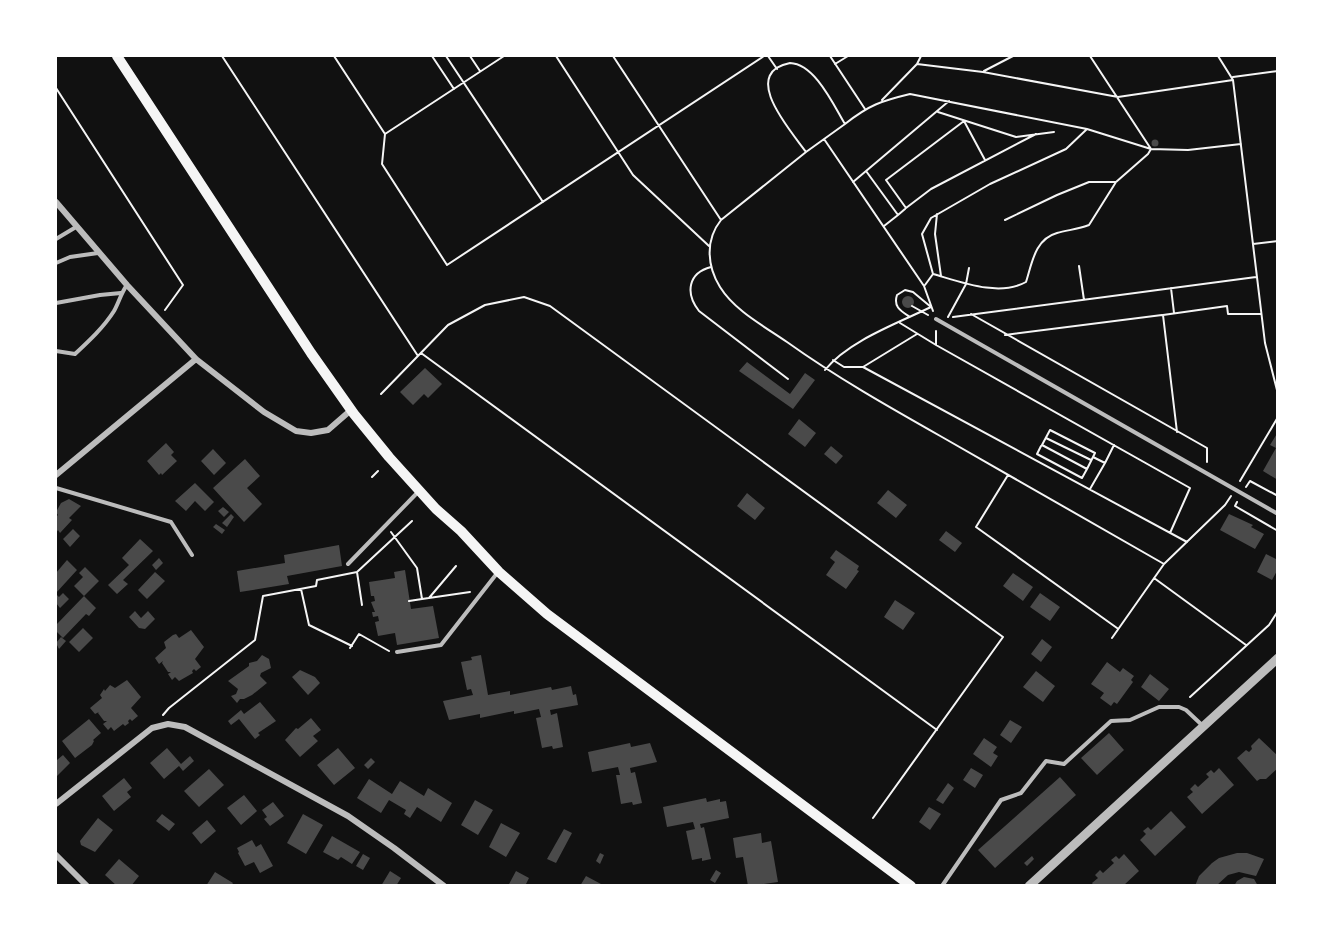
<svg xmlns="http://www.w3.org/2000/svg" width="1333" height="941" font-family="Poppins,sans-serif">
	<rect width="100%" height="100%" fill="#111"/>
	<path fill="#4a4a4a" d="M1151.5 143a3.5 3.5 0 1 1 7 0a3.5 3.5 0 1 1-7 0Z
		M902 302a6 6 0 1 1 12 0a6 6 0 1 1-12 0Z
		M747,362L790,394L805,373L815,380L793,409L739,371Z
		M425,368L442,384L428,398L424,394L413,405L400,392Z
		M799,419L816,433L805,447L788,434Z
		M1278,432V480L1263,471L1276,448L1270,445Z
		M166,443L174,452L171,455L177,461L162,475L161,473L159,475L147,461Z
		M831,446L843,456L836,464L824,454Z
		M213,449L226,463L214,475L201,461Z
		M245,459L260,476L247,488L262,504L244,522L213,488Z
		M195,483L214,502L205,511L195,501L186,511L175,501Z
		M888,490L907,505L896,518L877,503Z
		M747,493L765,508L755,520L737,506Z
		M69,499L81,506L69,518L72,520L60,533L58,530L56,533V517L58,515L56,512L61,503Z
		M223,507L229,512L224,517L218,511Z
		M231,514L234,517L227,527L222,523Z
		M1229,514L1253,525L1251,527L1264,534L1255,549L1220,530Z
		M216,524L225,530L222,534L213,527Z
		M73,529L80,536L70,547L63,539Z
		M946,531L962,543L955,552L939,540Z
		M140,539L153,551L123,580L128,584L117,594L108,585L129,565L122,558Z
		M339,545L342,566L287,576L289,584L240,592L237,571L285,563L284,555Z
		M836,550L859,566L857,570L859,571L846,589L826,575L835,562L830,558Z
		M1266,554L1278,560V569L1272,580L1257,572Z
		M159,558L163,563L156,570L152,565Z
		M67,560L77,570L56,593V573Z
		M85,567L99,581L84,596L96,608L89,616L86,614L63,638L56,631V625L84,596L74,586L83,577L79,573Z
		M405,570L411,609L433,606L439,638L397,645L395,633L378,636L375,622L379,621L378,616L373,617L372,612H375L371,602L375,601L374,596H371L369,582L395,578L394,572Z
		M155,572L165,581L147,599L138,590Z
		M1013,573L1033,587L1023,601L1003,586Z
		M63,593L69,599L60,608L56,603V594L59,597Z
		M1040,593L1060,607L1050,621L1030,607Z
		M895,600L915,613L903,630L884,617Z
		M135,611L141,618L148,611L155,619L145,629L139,628L129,617Z
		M83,628L93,638L79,652L69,642Z
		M191,630L204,647L195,659L201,667L196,671L194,669L192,671L193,673L179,681L175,677L172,680L168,674L171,672H168L162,663L163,661L159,664L155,658L166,648L164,642L173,635L176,634L179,638Z
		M61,637L66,641L59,649L56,643Z
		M1042,639L1052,647L1041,662L1031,654Z
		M262,655L269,659L271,668L261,673L260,676L267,683L252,695L244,699H240L237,703L231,696L236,694L238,689L228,681L249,666V663L257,661Z
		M481,655L488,695L510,691V695L551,687L552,690L571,686L573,695L576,694L578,705L550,710L551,715L557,713L563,747L553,749L552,746L542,748L536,718L541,717L539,709L514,714V711L480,718V714L449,720L443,701L473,695L471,689L467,690L461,662L472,660L471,657Z
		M1107,662L1120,672L1123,668L1134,676L1131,680L1133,682L1117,704L1114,702L1111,706L1100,698L1104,693L1091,684Z
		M300,670L315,677L320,683L308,695L292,677Z
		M1036,671L1055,686L1043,702L1023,687Z
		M1150,674L1169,689L1159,701L1141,687Z
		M127,680L141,697L131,708L138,716L132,721L130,719L128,721L129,723L125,726L123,724L114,731L111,727L108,730L103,724L107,721H104L98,713L99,712L95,714L90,708L102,698L100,695L104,689L105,691L110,685L115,688Z
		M260,702L276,721L258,733L260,735L255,739L239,719L231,725L228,721L241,710L244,714Z
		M311,718L321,730L313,736L318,741L300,757L285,740L296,728L298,729Z
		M89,719L101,733L93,740L94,741L92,745L75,758L62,741Z
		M1010,720L1022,727L1011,743L1000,735Z
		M1109,733L1124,750L1097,775L1081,758Z
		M984,738L997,747L993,753L998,756L991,767L973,754Z
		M1259,738L1278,756V768L1266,779H1260L1257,781L1237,758L1246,750L1249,752L1252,749L1251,746Z
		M630,743L631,747L650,743L657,762L630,768L631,773L635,772L642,803L633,805L632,802L621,804L616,775H620L618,767L592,772L588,752Z
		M167,748L181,764L190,756L194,761L183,771L179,766L164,779L150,763Z
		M338,748L355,768L334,785L317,765Z
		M63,755L70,763L56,777V758L57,760Z
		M371,758L375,762L368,769L364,765Z
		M971,768L983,775L975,788L963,780Z
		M1219,768L1234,785L1202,814L1187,797L1193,792L1190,789L1195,784L1198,787L1209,777L1206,774L1211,770L1214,773Z
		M209,769L224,785L199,807L184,791Z
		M1060,777L1076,795L995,868L978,850Z
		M124,778L132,788L127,792L131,797L114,811L102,796Z
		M369,779L392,794L400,781L424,796L428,788L452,803L441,822L417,807L410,818L404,814L406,810L389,800L381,813L357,798Z
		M948,783L954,788L943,804L936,800Z
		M244,795L257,811L241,825L227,808Z
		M706,798L707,802L720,799V802L726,801L729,818L700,824L701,828L704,827L711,859L702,861V858L692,860L686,831L695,829L693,822L667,827L663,807Z
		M475,800L493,810L478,835L461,825Z
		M273,802L284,816L270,826L264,819L267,817L262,810Z
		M929,807L941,814L930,830L919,822Z
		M1171,811L1186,827L1155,856L1140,840L1146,834L1143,831L1148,827L1151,830Z
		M162,814L175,824L169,831L156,821Z
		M303,814L323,825L306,854L287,843Z
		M98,818L113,830L95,852L81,845L80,841Z
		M207,820L216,831L201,844L192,833Z
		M501,823L520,833L506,857L489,847Z
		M564,829L572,833L556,863L547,859Z
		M761,833L762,843L771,841L778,882L748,886L743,857L736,858L733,838Z
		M332,836L360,852L352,864L341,857L338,860L323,852Z
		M252,840L256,847L261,844L273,866L260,873L254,862L245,866L238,853L239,852L237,848Z
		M600,853L604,855L600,864L596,861Z
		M1237,853H1247L1264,859L1256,876L1239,872L1228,875L1216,886H1195L1199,876L1212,863L1219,858Z
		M363,854L370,858L363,870L356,866Z
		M1124,854L1139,871L1123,886H1094L1092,883L1098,878L1095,875L1100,870L1103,873L1114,863L1111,860L1116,856L1119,859Z
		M1032,856L1034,859L1027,866L1024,863Z
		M119,859L139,876L131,886H117L105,875Z
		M716,870L721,873L715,883L710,880Z
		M390,871L401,878L396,886H381Z
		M516,871L529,878L525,886H508Z
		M215,872L233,883L231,886H206Z
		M586,876L601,884L600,886H580Z
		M1244,877L1254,879L1258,886H1234L1237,881Z"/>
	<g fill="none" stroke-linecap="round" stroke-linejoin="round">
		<path stroke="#f5f5f5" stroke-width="2" d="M222,56L418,356
			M334,56L385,134L382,164L447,265L764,56
			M432,56L454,89
			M446,56L543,202
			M470,56L480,71
			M556,56L633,175L709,246
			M613,56L721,220
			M768,56L777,69
			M830,56L865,109
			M1218,56L1233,80L1265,343L1278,394
			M790,63C815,64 833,104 845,124L806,152C791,131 739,73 790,63Z
			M835,64L848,56
			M917,64L983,72L1118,97L1233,80
			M984,71L1013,56
			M1233,77L1278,71
			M56,88L183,285L165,310
			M882,100L917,64L921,56
			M938,112L1016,137L1054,132
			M845,124C869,105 881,101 910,94L1087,129L1151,149L1188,150L1241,144
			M385,134L504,56
			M824,139L924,286L933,311
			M806,152L721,220C705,240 707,266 720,287C735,311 764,326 787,342C836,377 889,407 942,437C1016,480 1090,522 1164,564
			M985,160L964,121L886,180L906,208L931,189L1036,134
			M866,171L898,215L905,209
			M853,182L949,101
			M937,214L935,234L941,276
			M1005,220L1057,195L1089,182H1116
			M884,226L898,215
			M1253,244L1278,241
			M1079,266L1084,300
			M711,267C688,273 685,293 699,311L788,379
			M933,274C961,282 999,297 1026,282C1032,263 1035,239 1057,233C1068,230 1079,229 1089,225L1116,182L1148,154L1151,149L1090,56
			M925,285L933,274L922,234L931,218L990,184L1066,149L1087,129
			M1171,288L1174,313
			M912,306L928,315
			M971,314L1207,448V462
			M948,317L966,284L969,268
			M953,317L1256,277
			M900,323L936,345
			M936,331V345L1190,488L1170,533
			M1005,335L1162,315
			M421,353L937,730
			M833,360L844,367H863L1187,542
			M863,367L917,334
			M825,370C848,341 898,323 931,307L913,292L905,290L897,295C893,307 901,311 910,317
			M381,394L448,325L485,305L524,297L550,306L1003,637L873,818
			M1050,430L1095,453L1087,469L1042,445Z
			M1177,432L1163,315L1227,306L1228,314H1261
			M1046,438L1091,460
			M1041,446L1037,454L1082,478L1087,469
			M1093,457L1105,463L1114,445
			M1008,475L976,527L1117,628
			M372,477L378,471
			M1240,481L1278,417
			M1246,487L1250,481L1278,496
			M1090,489L1105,463
			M1237,502L1235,506L1278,531
			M391,532L417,568L422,599L409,601
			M357,572L362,605
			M1154,578L1246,645
			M301,589L309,625L352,646
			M429,598L456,566
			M422,599L470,592
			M1112,638L1164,564L1225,505L1231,496
			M350,648L359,634L389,651
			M1190,697L1269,625L1278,611
			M163,715L169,708L255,640L263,596L316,586L317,580L357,572L412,521"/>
		<path stroke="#bcbcbc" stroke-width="4" d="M56,239L76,227
			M56,263L70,257L98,253
			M56,303L100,295L121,293
			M936,319L1278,514
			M56,351L75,354C89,341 104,327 114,311C119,302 121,293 127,285
			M56,488L171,522L192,555
			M348,564L418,492
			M397,652L441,645L498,572
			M942,886L1001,800L1021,793L1046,761L1064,764L1111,721L1130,720L1159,707H1179L1186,710L1203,726"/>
		<path stroke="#bcbcbc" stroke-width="6" d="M56,202L127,285L196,359L264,412L296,431L311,433L328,430L351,410
			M56,475L196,359
			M56,804L152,728L168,724L185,727L348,816L394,848L444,886
			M56,855L87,886"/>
		<path stroke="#bcbcbc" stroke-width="9" d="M1029,886L1278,658"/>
		<path stroke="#f5f5f5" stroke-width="10" d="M117,56L311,353L354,414L389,457L436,509L461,531L499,572L547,614L911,886"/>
	</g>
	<rect width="1333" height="941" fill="none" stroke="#ffffff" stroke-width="114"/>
</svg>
